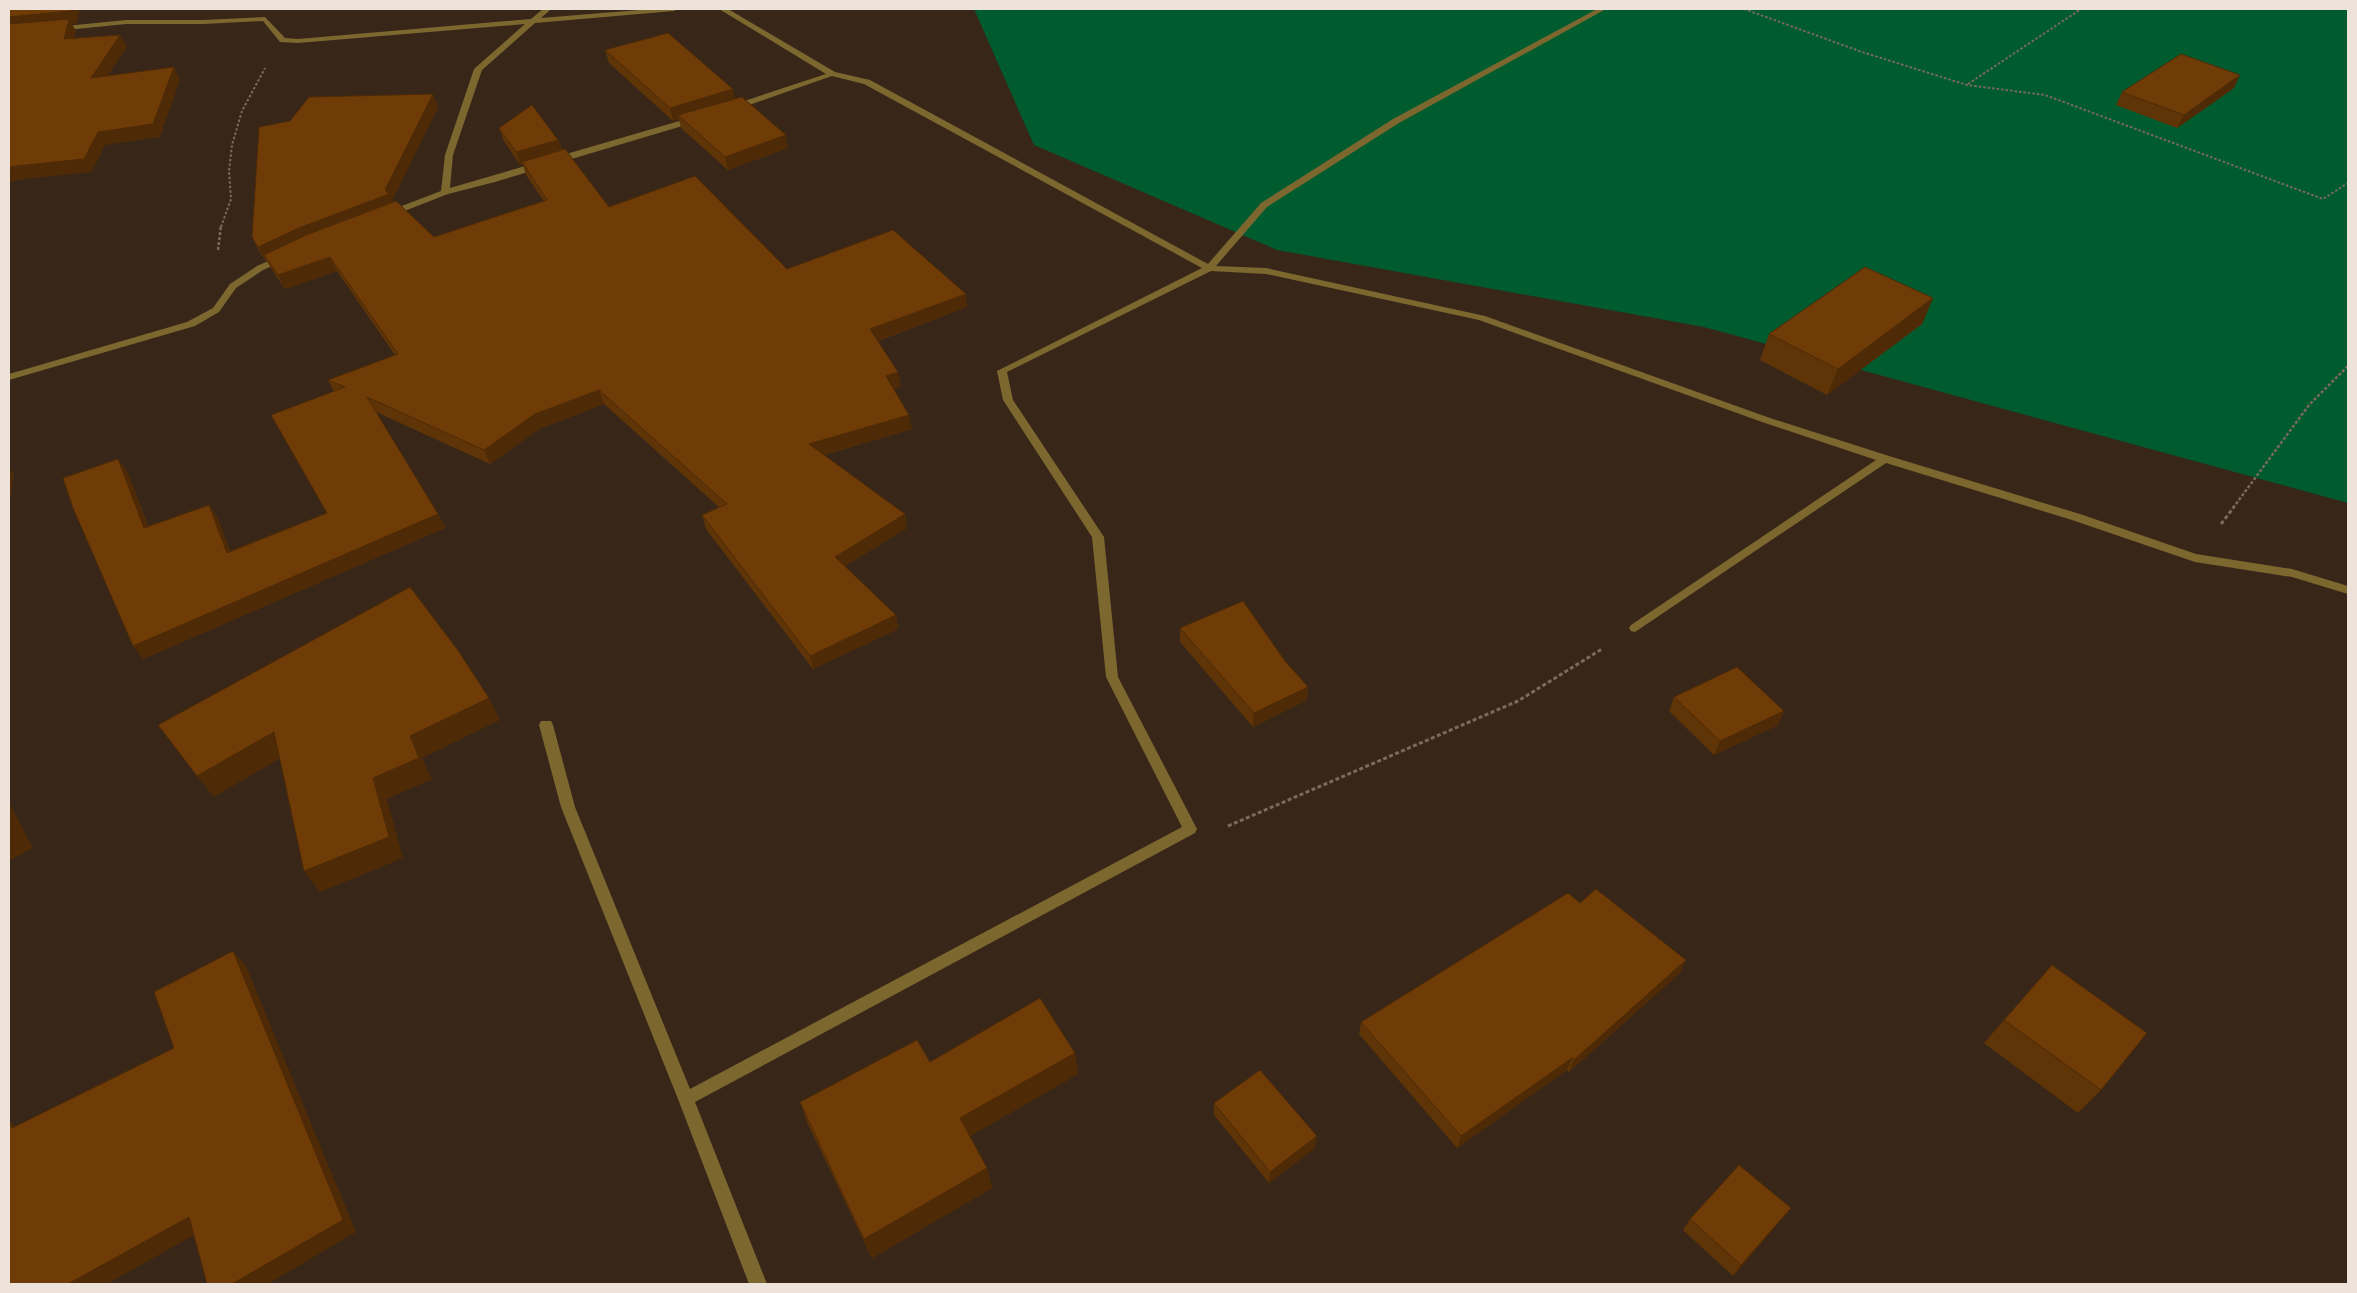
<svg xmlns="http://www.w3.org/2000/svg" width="2357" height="1293" font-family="'DM Sans',sans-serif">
	<rect width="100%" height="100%" fill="#382719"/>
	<path fill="#005b2f" d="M974,9H2348V503L1704,327L1277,250L1034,145Z"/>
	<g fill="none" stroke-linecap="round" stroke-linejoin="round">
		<path stroke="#7a6b5f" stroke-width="2" stroke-dasharray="2.5 2" stroke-linecap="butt" d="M1744,9L1862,52L1967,85L2045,95L2323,199L2348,183
			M1968,84L2081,9
			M221,227L231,199L229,171L232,145L242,111L265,68"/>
		<path stroke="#7a6b5f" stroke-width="2.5" stroke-dasharray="3 2" stroke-linecap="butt" d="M218,250L221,225
			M2233,508L2309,405L2348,366"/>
		<path stroke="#7a6b5f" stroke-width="3" stroke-dasharray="4 2.5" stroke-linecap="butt" d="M2221,524L2234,507
			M1228,826L1518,701L1602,649"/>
		<path fill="#7c672f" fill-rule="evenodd" d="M543,9H551L541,18L651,9H678L674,11L535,23L482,70L453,155L450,188L693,117H699V121L495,182L448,194L389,217L386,216V212L441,191L445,155L474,69L525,24L298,43L280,42L263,21L203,24H126L56,31L52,29L56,27L126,20H203L265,17L285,38L298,39L531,19Z
			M719,9H728L835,72L870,80L1208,264L1261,203L1393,119L1597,9H1606L1399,123L1267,207L1216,266L1266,268L1485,316L1770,418L1889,456L2080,514L2196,554L2292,569L2348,586V594L2292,577L2195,562L2072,520L1886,463L1635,632L1631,631L1629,628L1631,625L1876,460L1762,422L1479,320L1266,274L1211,271L1007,372L1013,400L1104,537L1118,677L1197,829L1195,833L695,1102L767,1284H749L678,1099L561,807L539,725L541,721H551L553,725L575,807L690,1089L1182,827L1106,677L1092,537L1003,400L997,371L1202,268L864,84L832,76L735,110H729V106L826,74Z
			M284,254L289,257L287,259L263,270L236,288L219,312L195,326L9,380V374L187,322L213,308L230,284L257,266Z"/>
	</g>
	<path fill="#5f3407" d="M605,50L735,98L788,148L728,170L681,128L679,119L673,121L609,63Z
		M2234,88L2177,128L2116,105L2122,92Z
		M438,107L392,201L434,237L544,201L526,175L523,165H520L504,141L499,128L558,140L562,150L609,207L787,269L967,307L878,341L901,386L893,389L912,429L824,455L905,514L907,528L845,566L896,615L898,629L813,669L706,529L702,515L720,508L604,404L541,428L490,464L376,412L438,514L445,528L143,659L128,473L148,526L209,505L218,519L230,551L327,513L334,391L328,380L395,355L337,271L285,289L271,268L266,260H265L259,251L252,237Z
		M1933,298L1922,324L1827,395L1760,360L1769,334Z
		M1180,628L1285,661L1308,687L1307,700L1253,727L1180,642Z
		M1674,697L1784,711L1778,725L1714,755L1669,711Z
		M1580,903L1680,973L1569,1072L1567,1070L1457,1148L1359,1034L1361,1022Z
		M2004,1020L2101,1090L2078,1113L1984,1043Z
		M1075,1053L1078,1074L970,1136L987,1168L992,1188L872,1258L808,1124L800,1102L930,1062Z
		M1214,1103L1315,1148L1269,1183L1214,1115Z
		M1791,1208L1782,1219L1733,1276L1683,1230L1690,1219Z"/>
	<path fill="#4e2a06" d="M71,9H80L77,23L72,24L76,31L71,52L9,31V17Z
		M120,35L127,47L98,90L91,78Z
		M174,67L180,80L160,137L105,145L92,172L25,179L9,182V167L98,132Z
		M2240,75L2234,88L2177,128L2184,115Z
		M733,89L736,102L678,115L679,119L673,121L670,108Z
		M433,94L438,107L392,201L394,207L264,255L266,260H265L258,247L299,228L385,190Z
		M786,135L788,148L728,170L725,157Z
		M558,140L563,153L522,162L523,165H520L516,152Z
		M330,257L337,271L285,289L278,275Z
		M966,294L967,307L873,342L870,329Z
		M1933,298L1922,324L1827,395L1838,369Z
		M898,372L901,386L888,390L886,376Z
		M599,390L604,404L541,428L490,464L484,450L535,414Z
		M909,415L912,429L812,458L809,444Z
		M118,459L128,473L153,542L144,528Z
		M9,468L14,474L9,508Z
		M209,505L218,519L236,567L227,553Z
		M438,514L445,528L143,659L133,646Z
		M905,514L907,528L838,570L835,557Z
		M896,615L898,629L813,669L810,656Z
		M1308,687L1307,700L1253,727L1254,713Z
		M489,698L500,720L422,758L432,779L387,799L403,858L320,892L304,871L373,778L410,736Z
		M1784,711L1778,725L1714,755L1720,741Z
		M274,732L289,753L214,797L197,776Z
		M9,802L33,848L9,861Z
		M233,951L246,966L356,1232L268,1284H232Z
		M1686,960L1680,973L1569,1072L1574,1060Z
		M1075,1053L1078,1074L965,1139L960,1118Z
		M1572,1058L1567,1070L1457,1148L1461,1136Z
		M9,1121L23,1132L12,1128L9,1123Z
		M1317,1136L1315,1148L1269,1183L1270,1172Z
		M987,1168L992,1188L872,1258L864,1239Z
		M1791,1208L1782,1219L1733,1276L1741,1265Z
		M189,1217L205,1229L107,1284H68Z"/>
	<path fill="#6f3c08" stroke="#4e2a06" d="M9,9H71L70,11L9,17Z
		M69,19L64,39L120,35L91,78L174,67L153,124L98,132L84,159L17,166L9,167V24Z
		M668,33L733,89L670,108L605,50Z
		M2181,54L2240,75L2184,115L2122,92Z
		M433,94L385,190L389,194L299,228L258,247L252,237L259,127L290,121L309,97Z
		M742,97L786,135L725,157L678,115Z
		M532,105L558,140L516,152L499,128Z
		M565,149L609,207L695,176L787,269L893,230L966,294L870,329L898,372L886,376L909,415L809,444L905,514L835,557L896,615L810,656L702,515L727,504L599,390L535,414L484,450L367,397L438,514L133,646L73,508L63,478L118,459L144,528L209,505L227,553L327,513L271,415L345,387L328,380L398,354L330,257L278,275L264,255L306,235L396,201L434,237L547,200L522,162Z
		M1865,267L1933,298L1838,369L1769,334Z
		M410,587L457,649L489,698L410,736L419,758L373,778L389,837L304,871L274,732L197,776L158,725Z
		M1243,601L1285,661L1308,687L1254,713L1180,628Z
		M1737,667L1784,711L1720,741L1674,697Z
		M1596,889L1686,960L1574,1060L1572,1058L1461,1136L1361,1022L1568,893L1580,903Z
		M233,951L343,1220L232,1284H207L189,1217L68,1284H9V1123L12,1128L174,1048L154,992Z
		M2052,965L2147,1033L2101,1090L2004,1020Z
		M1040,998L1075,1053L960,1118L987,1168L864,1239L800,1102L917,1040L930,1062Z
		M1260,1070L1317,1136L1270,1172L1214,1103Z
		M1739,1165L1791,1208L1741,1265L1690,1219Z"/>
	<rect width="2357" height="1293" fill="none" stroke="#eee3da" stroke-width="20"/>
</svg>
